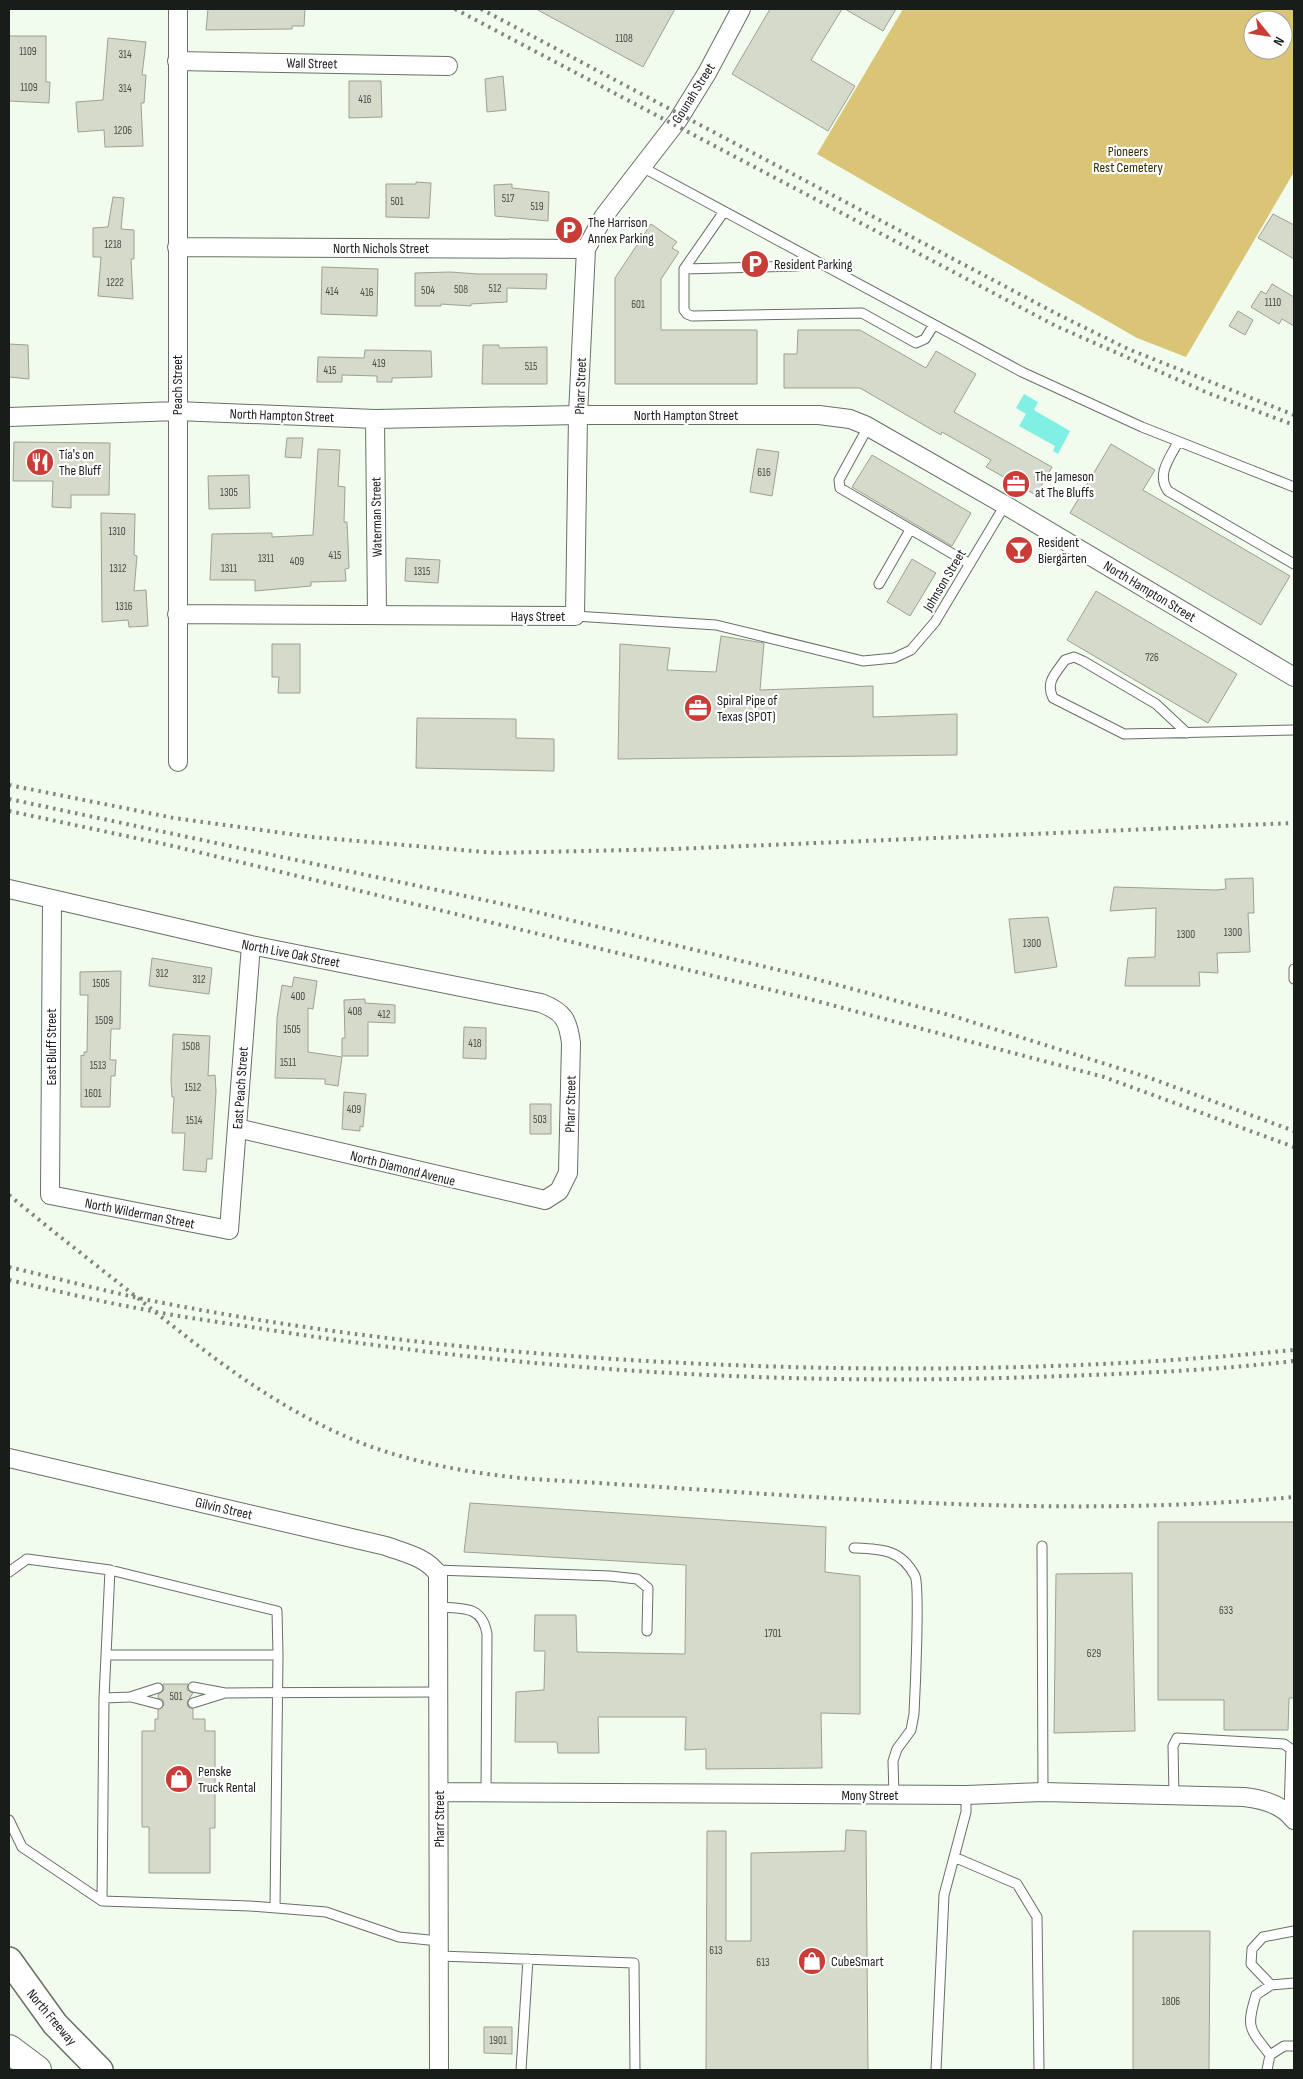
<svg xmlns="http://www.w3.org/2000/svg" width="1303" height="2079" font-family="'Sofia Sans Condensed',sans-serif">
	<rect width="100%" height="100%" fill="#f1fcef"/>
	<path fill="#dac577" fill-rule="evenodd" d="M903,9H1294V172L1186,357L1137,338L817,154ZM1253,20H1283V50H1253Z"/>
	<path fill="#80efe4" d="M1024,394L1038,402L1034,410L1070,431L1058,454L1053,451L1055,446L1019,426L1026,414L1016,408Z"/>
	<path fill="#d6dacb" stroke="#9da092" d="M208,9H305L304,26H292V29L206,30Z
		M536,9H675L643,67Z
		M770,9H842L811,60L855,86L828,131L732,74Z
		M845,9H896L883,31Z
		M9,36H46V82H50L49,103L9,101Z
		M108,38L146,42L142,75H146L144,103H141L143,146L105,147L104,130L78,132L76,102L103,100Z
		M503,76L506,110L487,112L485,79Z
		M349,81H381L382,117L349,118Z
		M416,182L431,183L429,218L386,217V184H416Z
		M512,184V188L549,192L548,221L495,216L494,185Z
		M113,197L124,198L121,229L134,230V259H131L133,299L98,296L101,257H93V228L108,227Z
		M1273,214L1294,225V259L1258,238Z
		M651,224L677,242L672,248L679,252L661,279V330H757V384H615V278Z
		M322,267L378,269L377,316L321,314Z
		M450,272L478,274H547L546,289L507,288V302L471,304V306L441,304V306H415V273Z
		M1272,284L1294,297V326L1282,319L1279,324L1251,307L1261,291L1266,294Z
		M1238,311L1253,320L1245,335L1229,326Z
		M798,330H860L926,368L936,351L976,374L954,412L1052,467L1036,495L986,467L991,460L942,432L941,435L860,388H784V354H797Z
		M9,344L28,345L29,379L9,377Z
		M483,345H499V348L547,347V384H482Z
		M365,350L431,351L432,377L392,378V382H377V376L342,375V382H317L318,357L364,358Z
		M287,438H303L301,458L285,457Z
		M14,442L110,443L109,495H71V508L52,507L53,481H13Z
		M1111,444L1155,470L1143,490L1290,576L1261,625L1070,513Z
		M318,449L340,450L338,486L345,487L344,522H347L348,543L349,568L345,569L346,581L311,582V586L255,591V580H210L212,534L272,533V537L313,535Z
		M757,449L779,452L772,496L750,492Z
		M872,455L971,513L952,546L852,487Z
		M249,475L250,508L209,509L208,476Z
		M101,513L135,514L134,555L137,556L134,591L146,590L148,626L129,627L128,620L102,622Z
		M406,558L440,560L438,583L405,581Z
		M912,559L936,573L910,616L887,602Z
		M1096,591L1237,674L1208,723L1067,640Z
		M721,636L764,643L760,690L873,686V717L957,714V755L618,759L620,644L670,648L667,670L716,672Z
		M272,644H300V693H278L279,677H272Z
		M417,718L516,719V738L554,739V771L416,768Z
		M1253,878L1254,913H1248L1250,952L1217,953L1218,973L1199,972L1200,986H1125L1128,958L1155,957L1156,908L1110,911L1114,887L1216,890L1226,889L1225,879Z
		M1048,917L1057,967L1015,973L1009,919Z
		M152,958L212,968L209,994L149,986Z
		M121,971L120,1029H111L110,1060H116L115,1076H111L110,1107H81V1055L84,1056V1052H87L88,995H80V972Z
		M294,977L317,981L313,1009L308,1008V1052L342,1057L338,1086L325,1084V1079L275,1078L277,1018L282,985L292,987Z
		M365,999V1003L395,1005V1023L368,1022V1056H342V1038H345L344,1000Z
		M464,1027L486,1028V1059L463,1058Z
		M173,1034L210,1036L208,1076L215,1075L216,1091L212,1159H207L206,1172L183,1170L185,1133H172L174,1097H172L171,1080Z
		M344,1092L366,1094L363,1127L360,1126V1131L342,1129Z
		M530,1104H551V1134H530Z
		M470,1503L826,1527L825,1572L860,1576V1714L821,1713L822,1768L706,1769V1749L685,1750L686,1717H598L599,1753H558L557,1742H515L516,1692L544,1690L545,1651H534L535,1615H576L577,1652L685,1654L686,1565L464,1552Z
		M1158,1522H1294V1698H1289L1288,1730H1224V1700H1158Z
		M1132,1573L1135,1731L1054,1733L1056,1574Z
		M163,1684H188L187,1690L193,1693L187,1702L188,1707L193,1709V1719H205V1731H215V1828H210V1873H149V1827H142V1731H155V1719H158V1710L164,1705L163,1700L158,1698V1695L164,1690Z
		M846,1830L866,1831L868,2070H706L707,1831H726V1941H751V1853L845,1851Z
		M1133,1931H1210L1209,2070H1133Z
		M484,2027H512V2054L484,2053Z"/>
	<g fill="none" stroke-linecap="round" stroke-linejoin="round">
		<defs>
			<path id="lane" d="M640,166L1022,372L1142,427L1294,487
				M723,213L684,269V310L687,314L692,316L862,313L916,343L925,339L933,326
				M684,269L798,266L804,256
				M868,427L839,480L840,488L970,564
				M1178,442C1170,458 1156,474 1168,491L1294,564
				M879,584L910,530
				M575,616L716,625L863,661L894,658L911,650L935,622L1005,505
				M1187,733L1156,704L1083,661L1074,657L1065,660C1056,673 1045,682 1053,698L1124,734L1294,730
				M1294,969V979
				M1042,1546L1043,1792
				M854,1548C881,1549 901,1549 915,1576C920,1585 915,1695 914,1714L911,1730L897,1749L893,1761L894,1795
				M435,1570L610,1576L637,1579L648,1588L647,1631
				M9,1572L27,1559L110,1570L277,1611L278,1655
				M438,1607C463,1609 482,1605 487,1634L486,1793
				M106,1655H278L275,1908
				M193,1687L225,1693L439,1692
				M131,1697L158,1704
				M104,1698L130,1697L158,1688
				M193,1703L222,1694
				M1174,1796L1173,1746L1177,1738L1284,1744L1291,1749L1289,1812
				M9,1820L22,1847L102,1901L250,1906L326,1912L399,1937L439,1941
				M954,1857L1017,1884L1037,1917L1039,2070
				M102,1901L104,1698L110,1570
				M439,1956L634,1963L635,2070
				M1271,1985L1251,1964L1252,1949L1263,1937L1294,1931
				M1270,2055C1249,2028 1246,2028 1256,1995L1271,1985L1294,1983
				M521,2070L528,1959
				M936,2070L944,1895L966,1812V1795
				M1267,2070L1270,2055L1284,2046H1294"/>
			<path id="street" d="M178,9V762
				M177,61L448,66
				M177,247L586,249
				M9,417L177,411L375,419L578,415H819L850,419L865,425L1005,505L1294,677
				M375,419L377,615
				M177,614L575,616L578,415L586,249L604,216L678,120L707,73L741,9
				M9,889L251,945L541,1003C564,1012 568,1020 571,1043L568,1173L559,1191L545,1200L237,1128
				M52,899L50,1195L229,1230L251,945
				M9,1458L386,1546C405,1553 426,1557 438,1574L439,2070
				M439,1792L966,1795L1043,1792L1244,1797C1262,1799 1283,1805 1294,1820"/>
			<path id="secondary" d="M9,1960L55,2024L100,2070"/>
			<path id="highway" d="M9,2049L37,2070"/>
		</defs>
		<use href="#lane" stroke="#677065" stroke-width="11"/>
		<use href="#street" stroke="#677065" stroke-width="20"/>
		<use href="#secondary" stroke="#677065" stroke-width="28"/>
		<use href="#highway" stroke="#677065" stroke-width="30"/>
		<use href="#lane" stroke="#fff" stroke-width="9"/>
		<use href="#street" stroke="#fff" stroke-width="18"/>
		<use href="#secondary" stroke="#fff" stroke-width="25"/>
		<use href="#highway" stroke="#fff" stroke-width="28"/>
		<path stroke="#7e867d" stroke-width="4" stroke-dasharray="2.5 5" stroke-linecap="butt" d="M455,9L1056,326L1208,393L1294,425
			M481,9L1061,316L1128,349L1294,415
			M9,785L174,818L312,837L496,853L673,849L1294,823
			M9,799L503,904L808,977L953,1016L1150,1078L1294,1131
			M9,811L173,846L809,999L1104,1077L1294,1147
			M9,1195C52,1231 96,1265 139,1299C211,1357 284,1415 372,1447C423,1465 477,1474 531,1479C785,1493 1039,1521 1294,1497
			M9,1267C55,1278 101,1290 148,1300C324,1335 504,1354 684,1363C887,1373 1092,1370 1294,1350
			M9,1280C53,1290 97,1301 142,1309C184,1318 228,1323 270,1330C525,1370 777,1386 1035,1377C1122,1374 1208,1371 1294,1361"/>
	</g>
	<defs>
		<symbol id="parking-disc" viewBox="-11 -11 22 22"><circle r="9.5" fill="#ca3c37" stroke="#fff"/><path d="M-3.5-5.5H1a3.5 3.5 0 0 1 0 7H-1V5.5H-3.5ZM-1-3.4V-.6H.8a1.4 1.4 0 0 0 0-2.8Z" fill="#fff"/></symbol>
		<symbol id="restaurant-disc" viewBox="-11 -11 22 22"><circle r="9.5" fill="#ca3c37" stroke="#fff"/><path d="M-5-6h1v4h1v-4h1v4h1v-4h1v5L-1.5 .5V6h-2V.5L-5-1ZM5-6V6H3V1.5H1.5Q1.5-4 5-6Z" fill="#fff"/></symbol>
		<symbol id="office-disc" viewBox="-11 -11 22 22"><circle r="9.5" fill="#ca3c37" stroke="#fff"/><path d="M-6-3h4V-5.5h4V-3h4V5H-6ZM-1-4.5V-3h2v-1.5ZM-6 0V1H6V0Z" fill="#fff"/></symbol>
		<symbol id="bar-disc" viewBox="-11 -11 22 22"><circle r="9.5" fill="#ca3c37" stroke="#fff"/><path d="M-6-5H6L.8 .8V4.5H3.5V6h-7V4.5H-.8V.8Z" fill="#fff"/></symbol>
		<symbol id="shop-disc" viewBox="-11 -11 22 22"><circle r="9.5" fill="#ca3c37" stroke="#fff"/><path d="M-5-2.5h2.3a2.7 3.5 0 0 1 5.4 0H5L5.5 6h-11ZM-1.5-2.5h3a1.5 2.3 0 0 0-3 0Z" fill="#fff"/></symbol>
	</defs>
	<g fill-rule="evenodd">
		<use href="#parking-disc" x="553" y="214" width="32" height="32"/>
		<use href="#parking-disc" x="739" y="248" width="32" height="32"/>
		<use href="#restaurant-disc" x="24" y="446" width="32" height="32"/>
		<use href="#office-disc" x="1000" y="468" width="32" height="32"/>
		<use href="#bar-disc" x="1003" y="534" width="32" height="32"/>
		<use href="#office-disc" x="682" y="692" width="32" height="32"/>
		<use href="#shop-disc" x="163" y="1763" width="32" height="32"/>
		<use href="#shop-disc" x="796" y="1945" width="32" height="32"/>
	</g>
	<g text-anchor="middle" stroke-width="4.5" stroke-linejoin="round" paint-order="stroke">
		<g font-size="11" fill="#484c46">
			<text x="624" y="42">1108</text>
			<text x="28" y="55">1109</text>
			<text x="125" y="58">314</text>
			<text x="29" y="91">1109</text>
			<text x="125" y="92">314</text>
			<text x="365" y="103">416</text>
			<text x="123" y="134">1206</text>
			<text x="508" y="202">517</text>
			<text x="397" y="205">501</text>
			<text x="537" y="210">519</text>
			<text x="113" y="248">1218</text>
			<text x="115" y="286">1222</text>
			<text x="495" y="292">512</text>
			<text x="461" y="293">508</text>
			<text x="428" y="294">504</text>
			<text x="332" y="295">414</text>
			<text x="367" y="296">416</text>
			<text x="1273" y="306">1110</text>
			<text x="638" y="308">601</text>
			<text x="379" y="367">419</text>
			<text x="531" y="370">515</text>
			<text x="330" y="374">415</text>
			<text x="764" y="476">616</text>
			<text x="229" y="496">1305</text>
			<text x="117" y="535">1310</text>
			<text x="335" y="559">415</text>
			<text x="266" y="562">1311</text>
			<text x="297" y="565">409</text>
			<text x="118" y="572">1312</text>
			<text x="229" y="572">1311</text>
			<text x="422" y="575">1315</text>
			<text x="124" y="610">1316</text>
			<text x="1152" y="661">726</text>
			<text x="1233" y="936">1300</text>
			<text x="1186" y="938">1300</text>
			<text x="1032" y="947">1300</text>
			<text x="162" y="977">312</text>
			<text x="199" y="983">312</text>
			<text x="101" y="987">1505</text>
			<text x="298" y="1000">400</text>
			<text x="355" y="1015">408</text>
			<text x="384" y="1018">412</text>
			<text x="104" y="1024">1509</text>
			<text x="292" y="1033">1505</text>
			<text x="475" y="1047">418</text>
			<text x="191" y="1050">1508</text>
			<text x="288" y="1066">1511</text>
			<text x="98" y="1069">1513</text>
			<text x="193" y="1091">1512</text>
			<text x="93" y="1097">1601</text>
			<text x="354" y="1113">409</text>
			<text x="540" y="1123">503</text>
			<text x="194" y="1124">1514</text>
			<text x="1226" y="1614">633</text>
			<text x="773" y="1637">1701</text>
			<text x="1094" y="1657">629</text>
			<text x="176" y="1700">501</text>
			<text x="716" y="1954">613</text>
			<text x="763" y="1966">613</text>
			<text x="1171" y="2005">1806</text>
			<text x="498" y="2044">1901</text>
		</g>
		<g font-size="14" fill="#191d19" stroke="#fff">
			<text transform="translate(312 63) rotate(1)" y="5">Wall Street</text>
			<text transform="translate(693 93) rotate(-58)" y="5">Gounah Street</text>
			<text x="381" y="253">North Nichols Street</text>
			<text transform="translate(177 385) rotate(-90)" y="5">Peach Street</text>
			<text transform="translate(580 386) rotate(-88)" y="5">Pharr Street</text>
			<text transform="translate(282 415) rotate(2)" y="5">North Hampton Street</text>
			<text x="686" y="420">North Hampton Street</text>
			<text transform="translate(376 517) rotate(-91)" y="5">Waterman Street</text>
			<text transform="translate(944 580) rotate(-59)" y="5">Johnson Street</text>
			<text transform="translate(1150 591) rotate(31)" y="5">North Hampton Street</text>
			<text x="538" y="621">Hays Street</text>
			<text transform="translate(291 953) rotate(11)" y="5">North Live Oak Street</text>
			<text transform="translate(51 1047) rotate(-90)" y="5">East Bluff Street</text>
			<text transform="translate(240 1088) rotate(-86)" y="5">East Peach Street</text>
			<text transform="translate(570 1104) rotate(-89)" y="5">Pharr Street</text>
			<text transform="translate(403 1168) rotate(14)" y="5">North Diamond Avenue</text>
			<text transform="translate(140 1213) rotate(11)" y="5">North Wilderman Street</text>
			<text transform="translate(224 1508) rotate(13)" y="5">Gilvin Street</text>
			<text x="870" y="1800">Mony Street</text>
			<text transform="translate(439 1819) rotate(-90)" y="5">Pharr Street</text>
			<text transform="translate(52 2017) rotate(50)" y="5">North Freeway</text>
		</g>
		<g font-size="14" fill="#332a05" stroke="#fff">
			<text x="1128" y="156">Pioneers<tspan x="1128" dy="16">Rest Cemetery</tspan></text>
		</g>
		<g font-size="14" fill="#191d19" stroke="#fff" text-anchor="start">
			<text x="588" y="227">The Harrison<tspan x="588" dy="16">Annex Parking</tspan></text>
			<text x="774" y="269">Resident Parking</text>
			<text x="59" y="459">Tía's on<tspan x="59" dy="16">The Bluff</tspan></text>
			<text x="1035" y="481">The Jameson<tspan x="1035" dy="16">at The Bluffs</tspan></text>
			<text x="1038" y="547">Resident<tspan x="1038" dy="16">Biergärten</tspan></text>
			<text x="717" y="705">Spiral Pipe of<tspan x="717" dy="16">Texas (SPOT)</tspan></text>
			<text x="198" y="1776">Penske<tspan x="198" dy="16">Truck Rental</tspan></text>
			<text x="831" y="1966">CubeSmart</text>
		</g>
	</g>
	<rect width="1303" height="2079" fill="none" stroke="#191d19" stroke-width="20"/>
	<g transform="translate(1268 35) rotate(120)"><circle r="24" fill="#ffffff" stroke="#a3a5a3"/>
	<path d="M0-4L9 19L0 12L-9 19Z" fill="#ca3c37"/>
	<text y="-8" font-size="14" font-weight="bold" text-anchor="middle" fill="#191d19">N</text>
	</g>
</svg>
